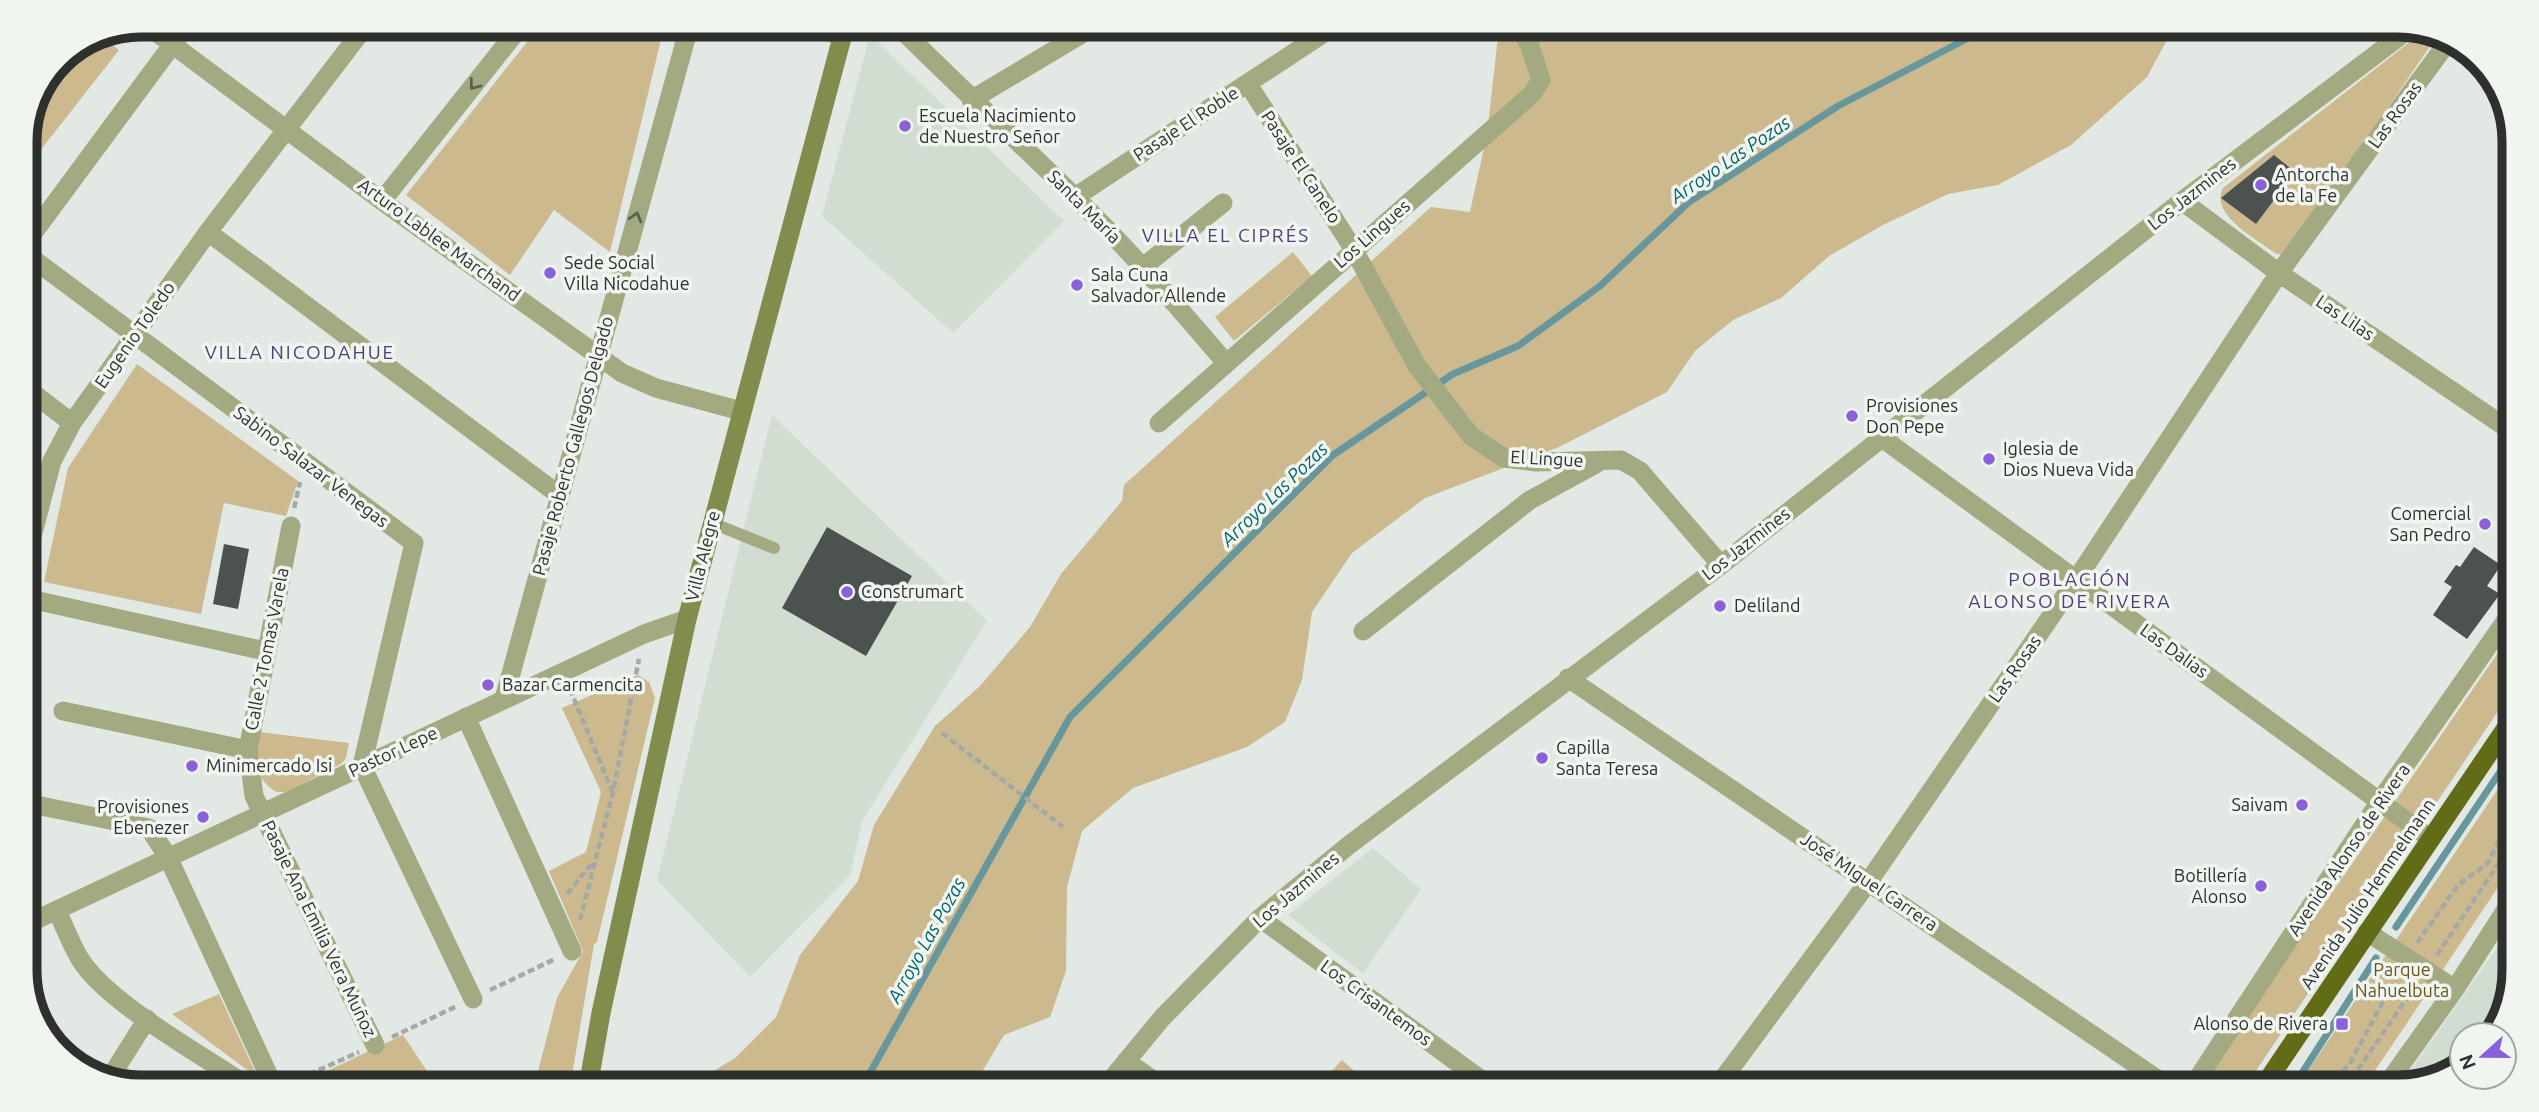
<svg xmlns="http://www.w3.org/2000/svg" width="2539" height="1112" font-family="Ubuntu,sans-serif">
	<rect width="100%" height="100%" fill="#e2e8e3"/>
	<path fill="#d1ddd1" d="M870,35L1064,221L953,333L822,216Z
		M772,415L987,621L862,821L850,875L750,977L657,880Z
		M1373,848L1421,889L1363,974L1288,915Z
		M2506,935V1016L2490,1035H2462V1068L2399,1087Z"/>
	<path fill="#ccb98e" d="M2175,25L2147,77L2071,145L1998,185L1948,194L1883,225L1829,256L1781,298L1733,320L1695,351L1667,392L1559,447L1425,498L1352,553L1312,612L1302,680L1285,722L1247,747L1133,788L1082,831L1067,887L1066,971L1050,1017L1004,1035L973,1087H673L697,1081L735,1058L776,1017L800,955L858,881L874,825L935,726L980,686L1030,627L1061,574L1122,501L1124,485L1431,207L1470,212L1487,134L1499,28Z
		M2425,30L2439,33L2290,251L2283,255L2275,253C2257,239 2209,215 2223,188Z
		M663,31L610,252L554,210L510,275L406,195L535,32Z
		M97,33L119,50L25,170V133L59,58Z
		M1293,252L1312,276L1234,341L1215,317Z
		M137,364L298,481L286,516L224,503L201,614L44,582L68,468Z
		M2509,637V695L2245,1087H2215L2212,1070L2216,1060Z
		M638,675L649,682L655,698L597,942L594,944L570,1087H534L557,998L583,951L549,871L586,852L601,792L562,708Z
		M259,732L349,743L346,758L341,764L287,792H276C254,779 254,755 259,732Z
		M2508,774L2507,874L2364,1087H2297Z
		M219,994L258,1078L172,1014Z
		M403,1035L435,1083L432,1087H293Z
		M1342,1060L1372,1087H1317Z"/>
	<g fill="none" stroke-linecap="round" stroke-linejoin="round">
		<path stroke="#67979d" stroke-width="7" d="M2396,927L2508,760
			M862,1087L1070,717L1333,455L1453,374L1518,346L1600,286L1689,202L1838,106L1976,34L1985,26
			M2293,1087L2376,958"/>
	</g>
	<path fill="#4b5250" d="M2274,155L2295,172L2256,224L2221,198Z
		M827,527L912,576L866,656L782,608Z
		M224,544L249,549L238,609L213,604Z
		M2474,547L2501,565L2487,586L2500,594L2467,639L2433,615L2452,587L2444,582L2456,565L2460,567Z"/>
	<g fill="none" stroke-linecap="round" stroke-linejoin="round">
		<path stroke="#a4a9a5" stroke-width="4.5" stroke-dasharray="7 3.5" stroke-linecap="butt" d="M294,508L300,482
			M570,689L612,791
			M942,733L1063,827
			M567,894L592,863
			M580,920L613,792L639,659
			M2417,943L2458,885L2487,864L2507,826
			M2437,955L2507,851
			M490,990L555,959
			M392,1037L457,1006
			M290,1083L359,1052
			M2329,1087L2350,1063L2398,974
			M2346,1087L2416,985"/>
		<path stroke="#a3aa81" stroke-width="12" d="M712,523L774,548"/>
		<path stroke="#a3aa81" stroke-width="19" d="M821,30L843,36
			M902,30C959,87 1018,141 1075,197C1129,249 1177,306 1226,363
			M157,33L382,201L622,373L656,388L741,411
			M1248,84L1354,250L1417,366L1471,436L1504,458L1536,462L1621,460L1640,471L1721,565
			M971,100L1090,29
			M1075,197L1330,29
			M382,201L516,32
			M2182,201L2279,273L2511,431
			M208,232L559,495
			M25,244L181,33
			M25,253L414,543L362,766L473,999
			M1143,267L1223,203
			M25,387L72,423
			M1159,423L1532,94L1541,80L1530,46L1520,28
			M1882,438L2431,839
			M291,526L248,750L254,796L375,1045
			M25,563L52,461L72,423L208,232L361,32
			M25,598L265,651
			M1363,631L1530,500L1596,464
			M1568,678L2169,1087
			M504,699L688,31
			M63,711L248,750
			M466,717L572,951
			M41,806L149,828L168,857L274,1087
			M57,910C64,926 71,944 80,959C107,1003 204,1056 249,1087
			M1260,918L1491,1087
			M2367,932L2455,989
			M1126,1061L1163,1087
			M108,1081L147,1019
			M1105,1087L1162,1018L1260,918L1349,845L1721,565L2182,201L2412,27
			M1717,1087L1869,881L2076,580L2279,273L2450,39
			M2192,1087L2380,801L2509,616
			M2385,1087L2455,989L2507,908"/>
		<path stroke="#a3aa81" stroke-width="19" d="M25,925L644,634L687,619"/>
		<path stroke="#828c4d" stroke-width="19" d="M588,1087L601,1013L687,619L844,30"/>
		<path stroke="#626c16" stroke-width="19" d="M2263,1087L2508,725"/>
	</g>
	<defs><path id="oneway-chevron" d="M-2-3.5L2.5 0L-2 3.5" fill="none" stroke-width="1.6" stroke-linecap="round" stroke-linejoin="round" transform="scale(1.75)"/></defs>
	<g stroke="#5d614f">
		<use href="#oneway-chevron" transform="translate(474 85) rotate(128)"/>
		<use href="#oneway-chevron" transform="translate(636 217) rotate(-74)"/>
	</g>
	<g fill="#8a61db" stroke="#f0f5f0" stroke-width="2.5">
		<circle cx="905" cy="126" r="7"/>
		<circle cx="2261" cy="185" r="7"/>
		<circle cx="550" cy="273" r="7"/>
		<circle cx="1077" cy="285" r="7"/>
		<circle cx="1852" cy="416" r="7"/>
		<circle cx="1989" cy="459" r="7"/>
		<circle cx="2485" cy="524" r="7"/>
		<circle cx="847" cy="592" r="7"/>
		<circle cx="1720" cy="606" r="7"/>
		<circle cx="488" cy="685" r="7"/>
		<circle cx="1542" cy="758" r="7"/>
		<circle cx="192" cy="766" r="7"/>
		<circle cx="2302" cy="805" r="7"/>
		<circle cx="203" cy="817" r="7"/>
		<circle cx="2261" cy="886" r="7"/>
		<rect x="2335" y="1017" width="14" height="14" rx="3.5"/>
	</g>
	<g text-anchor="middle" stroke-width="7" stroke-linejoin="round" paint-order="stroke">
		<g font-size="18" fill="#2e302e" stroke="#f0f5f0">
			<text transform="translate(2395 115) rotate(-54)" y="6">Las Rosas</text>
			<text transform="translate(1186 124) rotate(-33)" y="6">Pasaje El Roble</text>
			<text transform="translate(1301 167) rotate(57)" y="6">Pasaje El Canelo</text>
			<text transform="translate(2192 194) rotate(-38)" y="6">Los Jazmines</text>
			<text transform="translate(1084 207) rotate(45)" y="6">Santa María</text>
			<text transform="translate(1372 234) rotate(-41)" y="6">Los Lingues</text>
			<text transform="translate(439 240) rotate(36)" y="6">Arturo Lablee Marchand</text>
			<text transform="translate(2345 318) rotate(34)" y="6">Las Lilas</text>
			<text transform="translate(135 335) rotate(-55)" y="6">Eugenio Toledo</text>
			<text transform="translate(573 446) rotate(-75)" y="6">Pasaje Roberto Gallegos Delgado</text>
			<text transform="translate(1547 459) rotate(3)" y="6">El Lingue</text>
			<text transform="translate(311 467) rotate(37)" y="6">Sabino Salazar Venegas</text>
			<text transform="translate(1746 544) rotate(-38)" y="6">Los Jazmines</text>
			<text transform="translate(703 556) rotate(-76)" y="6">Villa Alegre</text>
			<text transform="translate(267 649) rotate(-79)" y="6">Calle 2 Tomas Varela</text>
			<text transform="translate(2174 651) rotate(36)" y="6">Las Dalias</text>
			<text transform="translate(2015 669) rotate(-55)" y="6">Las Rosas</text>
			<text transform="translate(393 752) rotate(-25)" y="6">Pastor Lepe</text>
			<text transform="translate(2349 850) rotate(-56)" y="6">Avenida Alonso de Rivera</text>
			<text transform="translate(1869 882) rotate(34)" y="6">José MIguel Carrera</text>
			<text transform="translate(1296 890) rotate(-40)" y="6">Los Jazmines</text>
			<text transform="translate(2368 894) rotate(-56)" y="6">Avenida Julio Hemmelmann</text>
			<text transform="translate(319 929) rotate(64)" y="6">Pasaje Ana Emilia Vera Muñoz</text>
			<text transform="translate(1376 1003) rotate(36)" y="6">Los Crisantemos</text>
		</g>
		<g font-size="18" fill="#2e302e" stroke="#f0f5f0" text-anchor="start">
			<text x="919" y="122">Escuela Nacimiento<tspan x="919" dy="21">de Nuestro Señor</tspan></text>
			<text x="2275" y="181">Antorcha<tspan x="2275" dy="21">de la Fe</tspan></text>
			<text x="564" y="269">Sede Social<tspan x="564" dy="21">Villa Nicodahue</tspan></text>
			<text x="1091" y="281">Sala Cuna<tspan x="1091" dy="21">Salvador Allende</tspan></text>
			<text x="1866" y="412">Provisiones<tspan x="1866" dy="21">Don Pepe</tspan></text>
			<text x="2003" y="455">Iglesia de<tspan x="2003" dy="21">Dios Nueva Vida</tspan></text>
			<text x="2471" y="520" text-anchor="end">Comercial<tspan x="2471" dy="21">San Pedro</tspan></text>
			<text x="861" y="598">Construmart</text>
			<text x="1734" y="612">Deliland</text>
			<text x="502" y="691">Bazar Carmencita</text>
			<text x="1556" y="754">Capilla<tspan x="1556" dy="21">Santa Teresa</tspan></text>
			<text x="206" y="772">Minimercado Isi</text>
			<text x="2288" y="811" text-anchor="end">Saivam</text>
			<text x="189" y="813" text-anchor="end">Provisiones<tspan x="189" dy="21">Ebenezer</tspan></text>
			<text x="2247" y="882" text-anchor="end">Botillería<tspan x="2247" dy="21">Alonso</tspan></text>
			<text x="2328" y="1030" text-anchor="end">Alonso de Rivera</text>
		</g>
		<g font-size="18" fill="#6b551c" stroke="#f0f5f0">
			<text x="2402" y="976">Parque<tspan x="2402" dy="21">Nahuelbuta</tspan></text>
		</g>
		<g font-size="19" font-style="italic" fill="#00646d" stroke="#f0f5f0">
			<text transform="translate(1730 159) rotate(-34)" y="7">Arroyo Las Pozas</text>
			<text transform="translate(1274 494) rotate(-44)" y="7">Arroyo Las Pozas</text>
			<text transform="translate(926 940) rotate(-61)" y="7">Arroyo Las Pozas</text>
		</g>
		<g font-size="19" letter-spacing="2" fill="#4f3d79" stroke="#f0f5f0">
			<text x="1226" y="242">VILLA EL CIPRÉS</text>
			<text x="300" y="359">VILLA NICODAHUE</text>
			<text x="2070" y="586">POBLACIÓN<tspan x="2070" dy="22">ALONSO DE RIVERA</tspan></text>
		</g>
	</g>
	<path d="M0 0H2539V1112H0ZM141 37H2398A104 104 0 0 1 2502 141V971A104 104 0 0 1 2398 1075H141A104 104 0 0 1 37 971V141A104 104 0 0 1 141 37Z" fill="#f0f5f0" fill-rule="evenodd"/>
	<path fill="none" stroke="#2e302e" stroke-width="9" d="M141 37H2398A104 104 0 0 1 2502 141V971A104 104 0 0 1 2398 1075H141A104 104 0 0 1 37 971V141A104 104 0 0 1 141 37Z"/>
	<g transform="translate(2483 1056) rotate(249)"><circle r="33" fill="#f0f5f0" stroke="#a2a6a2" stroke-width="2"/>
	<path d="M0-5L12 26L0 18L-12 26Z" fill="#8a61db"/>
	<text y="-10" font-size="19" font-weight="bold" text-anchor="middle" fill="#2e302e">N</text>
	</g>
</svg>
